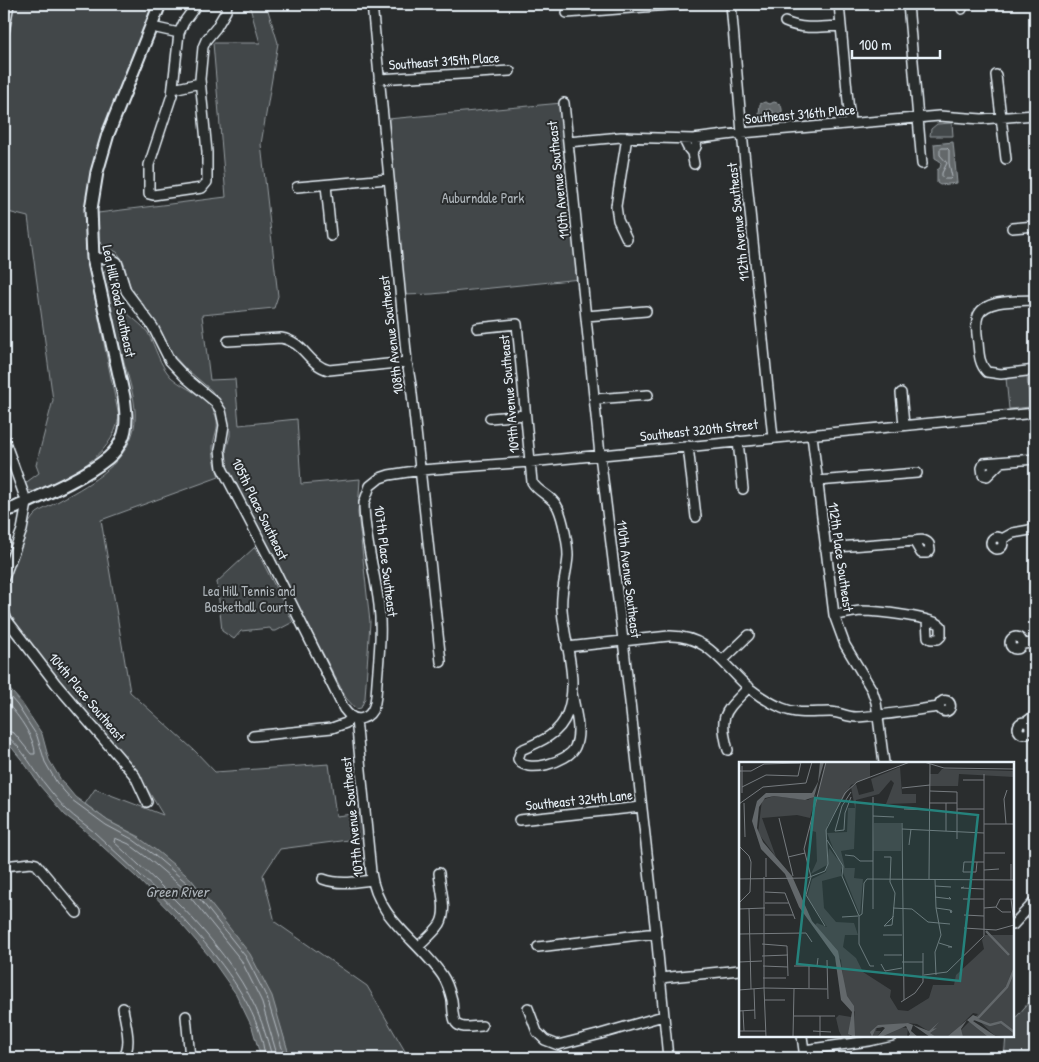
<svg xmlns="http://www.w3.org/2000/svg" width="1039" height="1062" font-family="'Patrick Hand',sans-serif">
	<rect width="100%" height="100%" fill="#2a2d2e"/>
	<filter id="ink" filterUnits="userSpaceOnUse"><feTurbulence type="fractalNoise" baseFrequency=".02" numOctaves="2"/><feDisplacementMap in="SourceGraphic" scale="10" xChannelSelector="R" yChannelSelector="G"/><feConvolveMatrix kernelMatrix="1 2 1 2 8 2 1 2 1" color-interpolation-filters="sRGB"/></filter>
	<g filter="url(#ink)">
		<path fill="#424648" stroke="#959ca0" d="M13,4H154L92,170L85,212L86,255L119,417C111,460 69,474 35,492L28,490L24,484L39,473L36,465L53,400L28,217L4,211V70Z
			M249,4H266L278,43L261,144L278,296L274,308L202,315L210,380L235,379L239,425L297,419L301,484L360,479L358,513L370,622L365,698L361,708L356,709L346,698L228,471L226,450L230,436V428L220,402L211,390L183,366L173,355L129,284L124,264L121,258L117,252L104,246L99,241L98,213L226,197L213,43H260Z
			M562,103L580,279L432,294L404,295L388,119Z
			M952,123L953,136H930L931,129L937,124Z
			M109,266C113,280 114,296 123,309C131,318 141,323 148,333C156,348 159,364 171,377C184,389 204,394 213,410C222,426 214,432 213,447C213,457 216,466 219,477L101,520L130,692L195,751L215,772L329,764L336,816L361,813L363,838L280,849L263,875L275,922L367,986L409,1058H290L270,993L126,839L140,837L108,821L85,804L95,789L163,815L135,769L21,634C14,623 6,614 5,601C3,584 24,522 37,513C42,509 51,506 57,502C86,486 123,467 133,432C140,407 128,379 122,354C116,331 109,308 103,285L102,275L107,267Z
			M1027,376L1030,407L1009,409L1006,378Z
			M255,547L293,622L276,631H272L270,628L241,631L234,639L222,631L217,582Z
			M1035,995V1058H1004L1006,1036H1013V1021Z"/>
		<path fill="#63686b" stroke="#989fa3" d="M765,102L770,104L774,102L780,104C783,109 783,114 779,117H773V111L770,109L767,110L769,113L768,116L762,117L759,114L760,104Z
			M953,142L957,183L940,185L937,183V170L940,168L941,164L940,161L935,158L934,144Z
			M4,683L21,702L42,734L49,760L61,780L75,797L108,821L135,835L157,851L191,879L250,954L272,996L290,1058H261L252,1027L236,994L210,957L177,919L135,876L81,827L65,815L40,786L25,764L4,738Z"/>
		<g fill="none" stroke-linecap="round" stroke-linejoin="round">
			<path stroke="#b3bac0" stroke-width="1" d="M942,148H947L949,150V163L952,177L950,179H944L942,177V173L947,163L940,155V150Z
				M4,690L17,705L37,736L45,762L57,783L72,800L106,825L132,839L154,855L187,883L246,957L267,998L285,1058
				M4,700C16,712 35,737 35,754H31L14,733L4,730
				M4,736C16,737 36,774 45,784C52,793 59,802 67,810C75,818 85,824 94,832C149,883 259,980 265,1058
				M272,1058C271,1051 268,1043 266,1036C246,963 169,892 114,842L115,838L129,844L150,860L182,887L241,960L261,1000L278,1058"/>
			<defs>
				<path id="minor" d="M197,4L184,22L179,33L172,95L149,165V194L153,195L202,188L207,182V152L200,79L203,47L206,40L216,28L226,11L227,4
					M372,4L407,362L411,385L441,662
					M731,4L742,133L773,438
					M839,4L850,123
					M908,4L922,164
					M962,4V9
					M567,13L682,4
					M785,22C803,30 821,27 841,26
					M152,27L179,33
					M4,32L9,4
					M996,75L1006,159
					M379,79L510,71
					M173,89L200,83
					M564,103L600,455L623,640L656,933L668,1058
					M627,137L616,206L618,220L627,239
					M684,140L688,148L692,153L696,147L697,139
					M568,142L621,137L693,139L742,133L939,116L982,119L1035,115
					M692,153L694,164
					M326,185L331,236
					M297,187L388,179
					M1012,228L1035,226
					M93,258L112,259L117,262L126,291L153,327L170,361L186,378L215,402L221,411L224,425L220,450L222,468L268,556L344,709C349,716 355,721 363,718C377,714 376,694 377,682C379,656 382,631 379,605C375,571 364,537 364,503L370,486L380,478L389,475L421,470L530,462L1035,413
					M1035,300C1020,301 984,299 978,316C975,324 977,334 978,343C979,353 979,364 987,372L1001,374L1035,370
					M586,316L646,311
					M477,328L517,324L532,482C538,493 553,496 558,508C563,519 568,544 568,556C567,574 560,591 562,609C564,643 580,680 567,714C560,734 540,742 521,750L518,759C524,775 569,762 575,747C582,731 575,710 572,693
					M228,341L281,338C305,342 308,365 329,370L407,362
					M901,393L904,425
					M595,399L648,395
					M490,418L525,415
					M812,435L834,615L845,645L872,690L876,702L884,763
					M4,439L27,503L22,530L4,578
					M738,441L743,489
					M688,446L696,517
					M1001,462L987,476L983,475L982,468L984,463L1035,459
					M817,481L917,473
					M991 543a6 6 0 1 1 12 0a6 6 0 1 1-12 0Z
					M1002,539L1013,533L1035,529
					M825,548L914,541C919,540 925,539 929,544L930,550L927,553H921L914,541
					M4,612L7,620L56,684L135,776L147,802
					M834,615C843,614 852,612 861,611C875,611 934,617 941,626V636L938,639H931L928,637L927,620
					M1010 643a6 6 0 1 1 12 0a6 6 0 1 1-12 0Z
					M1022,644L1035,643
					M567,647L669,636C708,635 723,665 749,688C759,696 770,703 782,708C798,715 813,712 830,712C839,712 847,717 856,717C884,716 912,710 939,707
					M723,660L749,635
					M939.5 706a5.5 5.5 0 1 1 11 0a5.5 5.5 0 1 1-11 0Z
					M356,719L371,872C377,919 417,939 442,975C447,982 450,992 452,1000C453,1007 452,1017 456,1023C461,1030 474,1026 482,1026
					M1026,722L1035,715
					M1018 728a6 6 0 1 1 12 0a6 6 0 1 1-12 0Z
					M253,736L332,728L346,723L352,717
					M728,750C718,714 725,712 749,687
					M519,820L641,807
					M4,866L31,863L36,864L77,913
					M323,879C340,885 355,882 372,880
					M1013,925L1035,901
					M418,947C425,940 434,933 440,924C448,911 440,887 439,873
					M538,947L656,933
					M660,978L740,970
					M123,1008C125,1023 133,1045 123,1058
					M528,1008L537,1032L545,1040L558,1045L597,1035L663,1016
					M186,1016L190,1058
					M802,1036L805,1058
					M804,1050L869,1041L892,1036"/>
				<path id="major" d="M4,511L15,508C43,495 85,477 108,458C114,453 119,446 122,439C128,426 126,411 124,397L93,258L91,209L97,172L108,134L160,4"/>
			</defs>
			<use href="#minor" stroke="#e8f1f8" stroke-width="12"/>
			<use href="#major" stroke="#e8f1f8" stroke-width="15"/>
			<use href="#minor" stroke="#2a2d2e" stroke-width="9"/>
			<use href="#major" stroke="#2a2d2e" stroke-width="11"/>
		</g>
	</g>
	<g text-anchor="middle" stroke-width="4" stroke-linejoin="round" paint-order="stroke">
		<g font-size="14" fill="#e8f1f8" stroke="#2a2d2e">
			<text transform="translate(444 61) rotate(-4)" y="5">Southeast 315th Place</text>
			<text transform="translate(800 114) rotate(-5)" y="5">Southeast 316th Place</text>
			<text transform="translate(558 180) rotate(-96)" y="5">110th Avenue Southeast</text>
			<text transform="translate(738 222) rotate(-96)" y="5">112th Avenue Southeast</text>
			<text transform="translate(119 301) rotate(78)" y="5">Lea Hill Road Southeast</text>
			<text transform="translate(391 335) rotate(-97)" y="5">108th Avenue Southeast</text>
			<text transform="translate(509 394) rotate(-95)" y="5">109th Avenue Southeast</text>
			<text transform="translate(699 430) rotate(-6)" y="5">Southeast 320th Street</text>
			<text transform="translate(260 509) rotate(64)" y="5">105th Place Southeast</text>
			<text transform="translate(841 557) rotate(82)" y="5">112th Place Southeast</text>
			<text transform="translate(386 561) rotate(83)" y="5">107th Place Southeast</text>
			<text transform="translate(629 579) rotate(83)" y="5">110th Avenue Southeast</text>
			<text transform="translate(87 697) rotate(50)" y="5">104th Place Southeast</text>
			<text transform="translate(579 800) rotate(-6)" y="5">Southeast 324th Lane</text>
			<text transform="translate(352 817) rotate(-96)" y="5">107th Avenue Southeast</text>
		</g>
		<g font-size="14" fill="#aeb5ba" stroke="#2a2d2e">
			<text x="483" y="203">Auburndale Park</text>
			<text x="249" y="596">Lea Hill Tennis and<tspan x="249" dy="16">Basketball Courts</tspan></text>
		</g>
		<g font-size="15" font-style="italic" fill="#acb3b9" stroke="#2a2d2e">
			<text x="177" y="897">Green River</text>
		</g>
	</g>
	<g transform="translate(739 762)">
		<rect width="275" height="275" fill="#2a2d2e"/>
		<path d="M87,0H131V15L112,23L88,64V103L72,112L78,99L77,70L70,68ZM161,5L163,32H177V41L147,42L155,21L152,18L140,32L117,38L115,87L102,89L106,106H116L115,116L124,117L121,153L88,71L108,70L109,46H116L112,25L117,22L120,33L135,29L132,17ZM203,7L275,9V15L220,12L219,24H191V12H199ZM77,33L71,56L58,53L23,56L37,95L19,71L23,38L35,34L69,38ZM135,61H162V89H134ZM90,86L102,102V114L83,119L85,146L97,160L115,161L119,173H106L104,185L117,196L124,210L152,228L151,235L159,248L169,249L190,236L194,223H215L217,213L245,187L243,178L246,173H275V275L255,273L236,255L239,252L234,251L210,275H192L191,270L178,262L167,261L138,266L137,269H142L138,275H115L116,250L106,237L102,198L76,163L78,161L88,165L68,135L73,117L87,110ZM100,253L112,255L111,275H103L100,269L97,256ZM232,258L243,270L249,275H215ZM158,265L169,266L168,275H141L142,271Z" fill="#424648"/>
		<path d="M81,0H85L75,35L66,38L35,34L26,36L20,45L18,66L24,80L53,114L73,159L99,189L108,234L115,244L116,275L109,272L113,250L102,238L96,195L60,145L46,112L22,87L13,59L18,39L27,31H73L79,20ZM234,253L241,256L234,259L258,275H249L228,258L222,267L224,275H208ZM200,260L194,267L198,266L191,271L197,275H191L174,263L172,269L179,275H169L171,272L167,264L142,275H138L146,266L144,265L137,266L133,275L131,270L139,263L169,261L190,269Z" fill="#63686b"/>
		<path fill="none" stroke="#63686b" stroke-width="2.5" d="M247,169L270,193M239,256L268,225L275,208M236,257L251,263L262,260L275,270"/>
		<path fill="none" stroke="#767b7f" stroke-width="1" d="M185,0L205,6L275,7M3,4V31M0,9H12L25,2L62,1M224,18H245M3,25L27,13L59,14L62,0M163,26L191,23M191,29L218,30V77M112,35L106,51L105,68L96,69L103,44L112,30M5,41L6,75M190,41H218M0,42L24,25L67,21L73,0M165,47L190,48M218,47H245M134,54L155,55M40,56L54,114M163,61L165,238M245,62H275M267,62L265,37L268,28M163,67L245,71M207,69V41M88,78L104,104L103,114L120,154V182L131,204H135M170,83L172,67M0,84L10,94L12,100L11,130L0,141M245,91H266M106,93L115,94L121,99H134M49,95L66,91M145,95H152L151,120L156,131L154,155L145,164L153,163L154,154M27,96V115M238,100L237,110H224L225,100H245M272,102V118M245,108L260,107M25,115V226L88,227M0,117L68,116L86,109L89,102L87,68L106,31L118,20L171,0M190,117L191,2M196,117L197,146L202,173L196,190L197,213M196,124L212,125M225,125L222,126L245,127M26,130L46,131L56,157M196,135L212,137L210,135M224,137H245M272,137L275,161M26,141H50M257,145L261,137H275M10,146L12,227M154,146L173,147L189,160L211,162M197,146L211,148L212,151L213,149L211,148M245,146L257,145L263,150H272M0,147L26,146M134,147V35M26,153H54M225,153L245,154M120,154L123,152L125,121L128,117L275,118M103,155L119,154M86,164L67,133L72,115L65,87L87,0M225,166L257,168L275,163M0,172L67,171L73,180M144,173H163M200,181L213,185H209M23,182L48,184L49,214M145,193H163M23,194L49,193M88,198L89,237M0,200L23,199M163,200H184M142,202L146,209L163,206M24,204L49,205M55,204H78L79,196M185,213L208,210L245,174V12M24,216H47M70,226V203M15,227L16,257M0,228L25,226L27,275M26,238H46M162,240L176,231L184,220V191M0,249L16,248M4,249L5,269M55,254H96M0,269H27M74,269L92,270M54,275L55,227M81,275V254"/>
		<path fill="#25827c" fill-opacity="0.15" stroke="#25827c" stroke-width="2.5" d="M76,36L239,53L221,219L58,202Z"/>
		<rect width="275" height="275" fill="none" stroke="#e8f1f8" stroke-width="2.5"/>
	</g>
	<rect width="1039" height="1062" fill="none" stroke="#2a2d2e" stroke-width="20"/>
	<rect x="10" y="10" width="1019" height="1042" fill="none" stroke="#e8f1f8" stroke-width="2" filter="url(#ink)"/>
	<path d="M852 50v8h88v-8" fill="none" stroke="#e8f1f8" stroke-width="2.5"/>
	<text x="859" y="50" font-size="15" fill="#e8f1f8" stroke="#2a2d2e" stroke-width="4" paint-order="stroke">100 m</text>
</svg>
